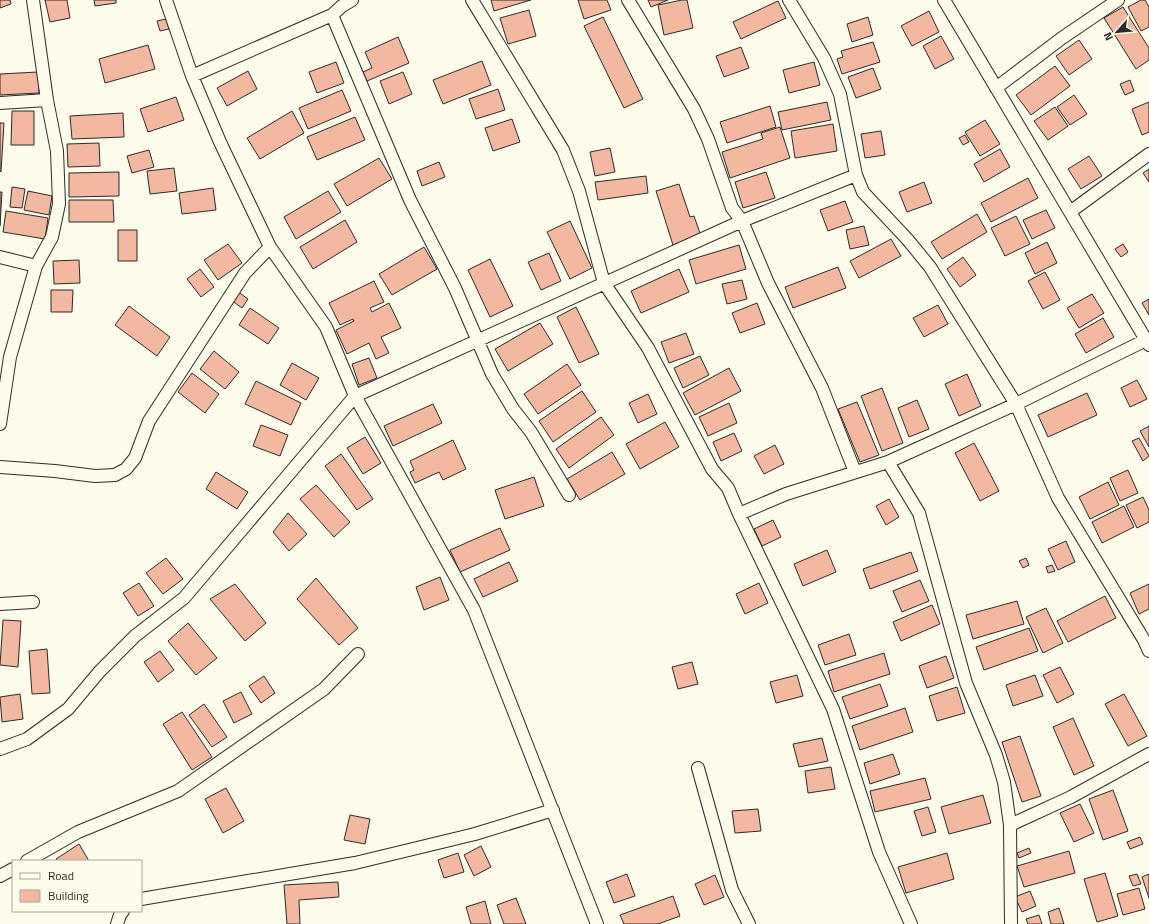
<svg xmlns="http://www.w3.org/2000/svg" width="1149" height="924" font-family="'Titillium Web',sans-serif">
	<rect width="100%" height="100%" fill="#fdfbea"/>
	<path fill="#f2b8a0" stroke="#2b2b2b" d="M0,0H10L11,4L0,8Z
		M45,0H67L70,18L50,22Z
		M94,0H116V3L95,6Z
		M491,0H531L494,11Z
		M578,0H607L611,10L584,19Z
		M648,0H668L651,7Z
		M682,0H687L693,28L664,35L658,5Z
		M1141,0H1145L1149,7V27L1141,31L1128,7Z
		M778,1L786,18L741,39L733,22Z
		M1123,7L1149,48V60L1136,69L1104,18Z
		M529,10L536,36L508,44L500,18Z
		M929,11L939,32L912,46L901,26Z
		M603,17L643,99L624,108L584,26Z
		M868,17L873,35L852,42L847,24Z
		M166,19L169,29L160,31L157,21Z
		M941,36L954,59L935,69L923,46Z
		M398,37L409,63L367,81L363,72L372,68L365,52Z
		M1079,40L1092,59L1069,75L1056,56Z
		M873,42L880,62L842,74L837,59L843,57L841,51Z
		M148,45L155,69L105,83L99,59Z
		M741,47L749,68L724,77L716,56Z
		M482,61L491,85L443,104L433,80Z
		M336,62L344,83L317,93L309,72Z
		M814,62L820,85L789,93L783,70Z
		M1055,66L1070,86L1031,115L1016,95Z
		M873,68L881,89L856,98L848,77Z
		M248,71L257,89L227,106L217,88Z
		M38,72L39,93L0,95V74Z
		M403,72L412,94L389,104L380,81Z
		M1130,80L1134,91L1125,95L1120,84Z
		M498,89L505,110L476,119L469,99Z
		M342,90L351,111L308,129L299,108Z
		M1074,95L1087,114L1070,125L1057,107Z
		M176,97L184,120L148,132L140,109Z
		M827,102L831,120L782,130L778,112Z
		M1149,102V132L1142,135L1132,109Z
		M770,106L776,127L727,143L720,122Z
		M1055,107L1068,126L1048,140L1034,121Z
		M12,111H34V145H11Z
		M292,111L304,133L260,159L247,138Z
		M123,113L124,137L72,139L70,116Z
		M355,117L365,140L317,160L307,137Z
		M512,119L520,142L493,151L485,128Z
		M985,120L1000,144L980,156L965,132Z
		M0,123H4L1,172L0,171Z
		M833,124L837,151L795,158L791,131Z
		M780,127L790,158L730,178L722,152L763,139L761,133Z
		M881,131L885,155L865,158L861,134Z
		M965,135L969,142L963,145L959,138Z
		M99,143L100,166L68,167L67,144Z
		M610,148L615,172L595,176L590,152Z
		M1000,149L1010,167L984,182L974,164Z
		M149,150L154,167L132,173L127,156Z
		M1089,156L1102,176L1081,189L1068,169Z
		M379,158L392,179L347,206L334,184Z
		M439,162L445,177L422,186L417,171Z
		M174,168L177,191L150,194L147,171Z
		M1149,169V182L1143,173Z
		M119,172V196L69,197V173Z
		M766,172L775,198L743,208L735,182Z
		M646,176L648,193L598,200L595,182Z
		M1028,178L1038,198L991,222L981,203Z
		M924,182L932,203L907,212L899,192Z
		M679,184L690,217L694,216L701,236L673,245L656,191Z
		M12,187L25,189L22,208L10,207Z
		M213,188L216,210L182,214L179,193Z
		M28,191L52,196L49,215L24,210Z
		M328,191L341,212L296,239L284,217Z
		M0,192H2L0,226Z
		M69,200H113L114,222H69Z
		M845,201L853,222L828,231L820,210Z
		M1046,210L1055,228L1032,239L1023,220Z
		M6,211L48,218L45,239L3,232Z
		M977,214L987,232L942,259L931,242Z
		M1016,216L1030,244L1005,256L991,228Z
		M345,220L357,242L313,269L300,247Z
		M570,221L592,268L570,279L547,232Z
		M864,226L869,245L850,249L846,230Z
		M118,230H137V261H118Z
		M891,239L901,256L859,278L850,261Z
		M1047,242L1057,263L1035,274L1025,253Z
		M228,244L242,263L218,280L204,260Z
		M1123,244L1128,252L1121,257L1115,249Z
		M739,245L746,269L696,284L689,260Z
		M424,247L437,269L392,295L379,274Z
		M549,253L561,281L541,290L528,262Z
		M963,257L976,275L960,287L947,269Z
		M490,259L513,306L490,317L468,270Z
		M79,260L80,283L54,284L53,261Z
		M838,267L846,288L793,308L785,287Z
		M200,269L214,287L201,297L187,279Z
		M679,269L689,292L641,313L631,291Z
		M1045,272L1060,300L1043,309L1028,281Z
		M742,280L747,299L727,304L722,284Z
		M374,281L384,302L370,308L372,312L389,303L401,328L381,337L389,353L376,359L369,343L347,354L336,330L354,321L353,319L340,325L329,303Z
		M51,290H73L72,312H51Z
		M237,291L248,299L242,308L231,300Z
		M1092,294L1104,313L1079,328L1067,308Z
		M1149,299V315L1142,303Z
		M757,303L765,324L740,333L732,313Z
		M938,305L948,324L924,337L913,318Z
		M129,306L170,337L157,356L115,325Z
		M576,307L599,354L579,363L557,317Z
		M250,308L279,328L268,344L239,325Z
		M1103,318L1114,337L1086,353L1075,334Z
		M540,323L553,344L508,371L495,349Z
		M686,333L694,354L669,363L661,342Z
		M214,351L239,372L225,389L200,369Z
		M700,356L709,375L683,388L674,368Z
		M369,358L377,378L359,385L352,364Z
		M292,363L319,378L306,400L280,385Z
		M567,364L581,385L538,414L524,394Z
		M729,368L741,391L695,415L683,393Z
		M192,373L219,394L205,413L178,392Z
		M967,374L981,406L959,416L945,384Z
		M1137,380L1147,399L1130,407L1121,388Z
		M256,381L301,403L291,425L245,404Z
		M882,388L903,443L882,451L861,396Z
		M582,391L596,412L553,442L539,421Z
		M1087,393L1097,415L1048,437L1038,415Z
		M648,394L657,414L638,423L629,403Z
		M917,400L929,429L909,437L898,408Z
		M857,402L879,455L860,462L838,409Z
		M729,403L737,423L708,436L699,417Z
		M433,404L442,423L393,446L384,426Z
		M601,417L614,435L569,468L556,449Z
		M665,422L679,447L640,469L626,444Z
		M261,425L288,435L280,456L253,446Z
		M1149,426V447L1140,431Z
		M734,433L742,451L721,461L713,442Z
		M365,437L381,463L363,474L347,448Z
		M1139,438L1149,456L1143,461L1132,441Z
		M453,440L466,469L443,480L439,472L415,483L410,472L414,470L410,461Z
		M974,443L999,491L980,501L955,453Z
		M775,445L784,464L764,474L754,456Z
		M612,452L625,474L580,500L567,479Z
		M341,454L373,499L357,510L325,466Z
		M1128,470L1138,493L1120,501L1110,478Z
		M216,472L248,492L237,509L206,489Z
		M534,477L544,506L505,519L495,490Z
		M1108,482L1119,505L1090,519L1079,497Z
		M316,485L350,522L334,537L300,499Z
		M1143,497L1149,510V522L1137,528L1126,505Z
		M889,499L899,517L886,525L876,506Z
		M1124,506L1134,527L1102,543L1092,522Z
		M288,513L307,534L289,551L273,532Z
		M773,520L781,537L762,546L754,529Z
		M500,528L510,550L460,572L450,550Z
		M1066,541L1075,562L1058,570L1048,549Z
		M827,550L836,572L803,586L794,564Z
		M911,552L918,571L870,589L863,569Z
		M166,558L183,579L163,594L146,573Z
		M1026,558L1029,565L1023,568L1019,561Z
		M509,562L518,581L483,597L474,579Z
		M1052,565L1055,571L1048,573L1046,567Z
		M440,577L449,600L424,610L416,587Z
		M316,578L358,628L339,645L297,599Z
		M920,580L929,601L902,612L893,591Z
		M139,583L154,606L138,616L123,593Z
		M759,583L768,603L745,614L736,594Z
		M235,584L266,623L245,641L210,599Z
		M1149,584V609L1139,614L1130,593Z
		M1105,596L1116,618L1068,642L1057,621Z
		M1017,601L1024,624L973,639L966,615Z
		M932,605L940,624L901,641L893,622Z
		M1046,608L1063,643L1043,653L1026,617Z
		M3,620L21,621L18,667L0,665Z
		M188,623L217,658L196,675L168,641Z
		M1029,628L1038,651L984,670L976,647Z
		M849,634L856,655L825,665L818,645Z
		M47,649L50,693L32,694L29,651Z
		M160,651L174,670L158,682L144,662Z
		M884,653L890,674L834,692L828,671Z
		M946,656L954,678L927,688L919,666Z
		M692,662L698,684L678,689L672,667Z
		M1060,667L1074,694L1057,703L1043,675Z
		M797,675L803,696L776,703L770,682Z
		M1035,675L1043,696L1013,706L1006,685Z
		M264,676L275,693L261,703L249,686Z
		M880,684L888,706L850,719L842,697Z
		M957,687L965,713L937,721L929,696Z
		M241,692L252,714L234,723L223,701Z
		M20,694L23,719L2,722L0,697Z
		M1124,694L1147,736L1128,746L1105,704Z
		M204,704L227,737L212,747L189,715Z
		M905,708L913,732L860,750L852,726Z
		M182,712L212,757L192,770L163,724Z
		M1073,718L1094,766L1074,775L1053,727Z
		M1020,736L1041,796L1022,802L1002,742Z
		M822,738L828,761L799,767L793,744Z
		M893,754L900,774L870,784L864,763Z
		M831,767L835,789L808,793L805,771Z
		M925,778L931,799L875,812L870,791Z
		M226,788L244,821L223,833L205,799Z
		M1113,790L1128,831L1103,840L1089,799Z
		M983,795L991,823L949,834L941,807Z
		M1080,804L1094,833L1074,842L1060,813Z
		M928,807L936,832L922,836L914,811Z
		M758,809L761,831L735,833L732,811Z
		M350,815L370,819L365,844L344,840Z
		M1140,837L1143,844L1130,849L1127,842Z
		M79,844L89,861H58L56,859Z
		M481,846L491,867L474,876L464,855Z
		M1029,848L1031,853L1019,858L1017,853Z
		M1069,851L1075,873L1024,887L1017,866Z
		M458,853L464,872L444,878L438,860Z
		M947,853L954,879L906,893L898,867Z
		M1105,873L1118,916L1097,922L1084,879Z
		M627,874L635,896L614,903L606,882Z
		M1137,874L1141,884L1133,886L1129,876Z
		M1149,874V898L1142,877Z
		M715,875L724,897L704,905L695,884Z
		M338,882L339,897L299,900L300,924H287L284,885Z
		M1139,888L1145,909L1123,915L1117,894Z
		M1030,891L1036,906L1022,912L1015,897Z
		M673,896L680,916L658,924H624L620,915Z
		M516,898L526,924H504L497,905Z
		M485,901L491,924H471L466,907Z
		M1059,908L1064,924H1051L1048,912Z
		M1039,915L1042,924H1028L1026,919Z"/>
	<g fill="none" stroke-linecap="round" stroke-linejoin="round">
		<defs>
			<path id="minor" d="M166,0L192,76L220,142L270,247L326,327L355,396L474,610L597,924
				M472,0L563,150L579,191L604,283L648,348L712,469L728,488L739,514L786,494L888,462L1016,404L1146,340
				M628,0L694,109L708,139L732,208L742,221L768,283L822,388L855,472
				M789,0L824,58L840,94L856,175L863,192L908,240L930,267L1016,404L1058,498L1144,640L1149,651
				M944,0L1149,345
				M332,15L410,200L455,288L492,374L513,409L531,432L569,495
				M192,76L332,15L342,6L352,0
				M996,88L1062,38L1118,0
				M0,103L47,100
				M1070,212L1149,154
				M0,257L36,266
				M0,424L10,357L36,266L52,237L59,204L57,151L47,100L33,0
				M888,462L919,513L966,683L996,755L1004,782L1010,825L1011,924
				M0,467L55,471L95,476L115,475L126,469L135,458L149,421L245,273L270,247
				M739,514L833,709L879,852L911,924
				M0,604L33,602
				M0,749L27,739L68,709L100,671L135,636L184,598L355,396L742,221L856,175
				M698,768L732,890L749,924
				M1010,825L1071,797L1149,754
				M27,861L78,832L178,791L324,689L358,654
				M0,876L13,869
				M141,899L355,863L475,834L553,810
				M117,924L120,915L123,911"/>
		</defs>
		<use href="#minor" stroke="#2b2b2b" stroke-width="14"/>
		<use href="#minor" stroke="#fdfbea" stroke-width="12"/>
	</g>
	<rect x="12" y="860" width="130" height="52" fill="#fdfbea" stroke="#a9a89e"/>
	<rect x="20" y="873" width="20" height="6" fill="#fdfbea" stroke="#a9a89e"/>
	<text x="48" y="880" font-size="12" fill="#2b2b2b">Road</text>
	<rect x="20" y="890" width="20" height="12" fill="#f2b8a0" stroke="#a9a89e"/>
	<text x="48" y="900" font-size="12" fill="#2b2b2b">Building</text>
	<g transform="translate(1117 32) rotate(243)" stroke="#fdfbea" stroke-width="3" paint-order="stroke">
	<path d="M0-3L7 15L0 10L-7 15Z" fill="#2b2b2b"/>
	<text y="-6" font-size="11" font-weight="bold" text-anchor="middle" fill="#2b2b2b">N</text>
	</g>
</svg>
